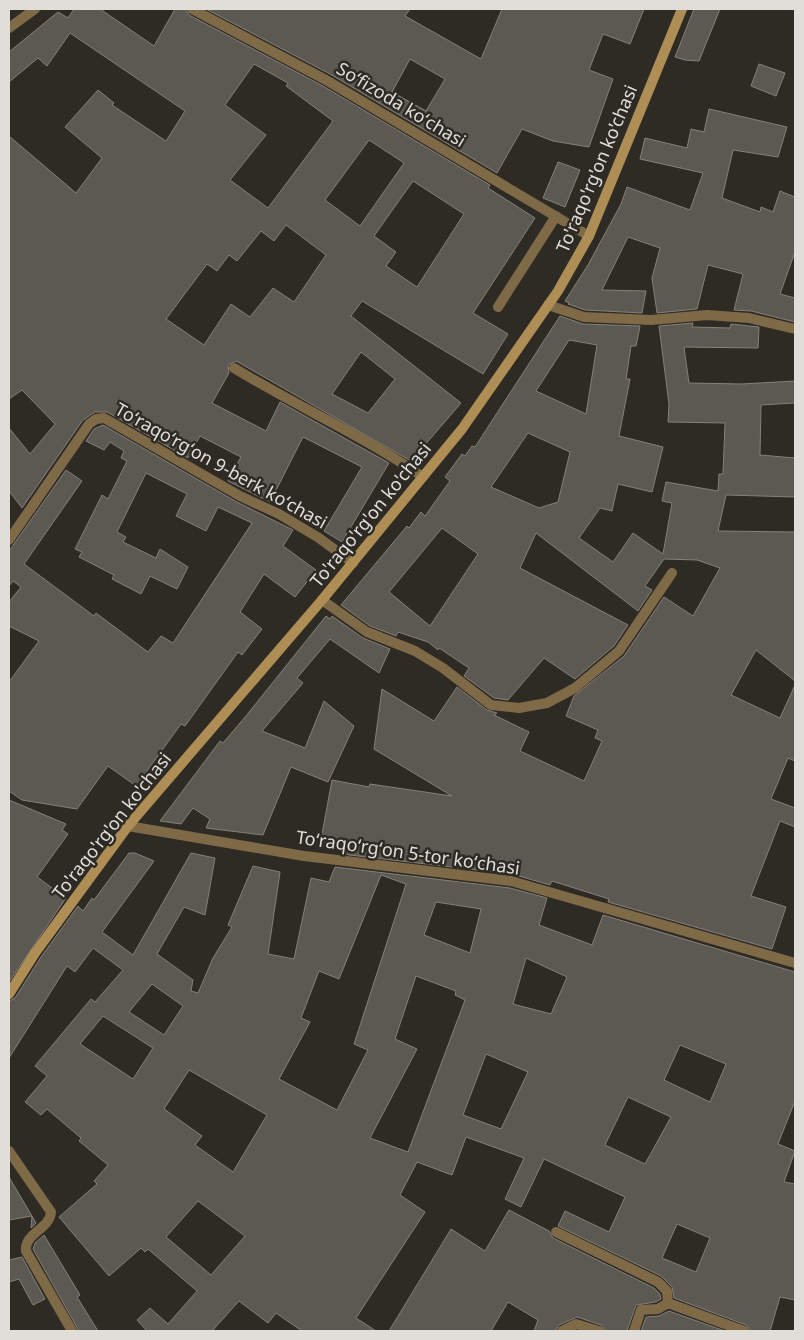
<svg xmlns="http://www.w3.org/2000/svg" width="804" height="1340" font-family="'Noto Sans',sans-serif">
	<rect width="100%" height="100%" fill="#2e2a24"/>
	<path fill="#5c5852" stroke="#85817a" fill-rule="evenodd" d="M74,9H100L154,46L175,9H185L189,15L323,86L490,185L488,188L535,218L473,313L508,334L483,374L362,301L351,316L461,403L411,461L236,361L228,365L229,373L212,403L266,431L280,402L389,463L342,542L324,531L362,467L303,437L270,502L228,481L241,457L200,436L188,458L107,412H95L83,420L22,508L9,491V428L30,454L55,424L22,390L9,399V136L76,193L102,158L65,127L98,90L114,103L112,105L166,141L185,111L70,33L47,66L38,58L9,82V52L58,12L68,18ZM254,64L288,83L286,86L333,121L268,208L230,180L266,135L225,105ZM369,140L404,163L360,226L325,200ZM413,181L464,214L417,287L386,266L396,252L374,236ZM286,225L326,255L294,302L273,288L250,317L231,304L204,345L166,319L207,264L217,271L229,255L237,261L261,231L274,241ZM361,352L395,379L368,413L332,394Z
		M206,9H410L405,16L481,59L502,9H644L630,44L603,34L589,70L613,79L589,147L553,141L522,129L497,173L330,74ZM410,59L445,79L426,111L392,92Z
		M694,9H720L699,61L685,60L675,57Z
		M759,64L785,73L776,96L751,86Z
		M709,109L787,127L778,157L733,150L722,198L760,212L761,207L773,212L780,191L795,197V252L780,294L795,298V322L751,311L734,310L743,274L708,265L697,309L657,313L652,278L660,248L628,237L602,290L646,291L642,313L585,310L568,304L569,303L565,301L588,265L621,204L627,187L690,210L703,173L640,159L645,138L687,148L691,129L704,132Z
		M558,162L580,170L565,207L543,198Z
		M560,316L583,324L640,326L636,346H631L626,379H630L619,436L663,447L652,492L618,484L612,511L600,508L579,538L613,562L633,533L663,554L672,503L662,501L666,482L718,491L719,474H723L725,423L668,422L669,404L659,326L693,323L692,327L730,328L731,324L759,327L758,348L684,347L689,383L742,384L795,381V403L761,405L760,455L795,458V497L726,495L718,531L795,532V681L756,650L731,695L780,718L795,685V761L788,758L771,799L795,808V827L780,821L751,896L786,907L772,949L608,902L609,899L552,881L550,885L512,874L341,854L343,847L320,845L332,780L369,787L370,784L452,796L374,749L382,689L434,721L457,687L487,710L497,713L494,715L529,732L520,751L584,781L602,741L595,738L598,730L566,716L574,696L624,656L664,597L693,616L720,568L697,560L664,559L645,586L652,590L638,611L536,533L520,568L628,625L614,646L575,679L544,658L508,700L494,698L464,676L469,668L439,648L438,650L428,642L398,632L396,636L370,626L341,605L407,526L409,528L421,512L425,516L450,481L445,477L462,454L465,456L472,446L475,447ZM569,340L597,345L586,414L536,391ZM528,433L570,452L558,502L539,508L491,487ZM442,528L478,554L430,626L389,592Z
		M103,425L237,502L293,530L283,546L316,570L295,597L264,574L240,612L262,629L242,655L238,652L185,726L181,724L136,786L108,766L77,809L22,800L9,791V682L39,641L9,626V602L21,587L13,581L9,586V551L66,470L82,481L24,564L94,616L96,613L148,652L161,636L173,643L252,523L218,507L206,531L176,516L187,494L146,473L117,532L126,537L123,542L156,558L160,549L188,567L177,589L150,576L141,594L112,579L114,575L79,557L82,552L75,549L102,495L108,499L127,461L121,458L124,451L110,442L104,450L86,441L94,429Z
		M326,616L330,619L332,616L363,638L390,649L379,673L330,639L297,678L303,683L262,731L305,748L324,701L354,726L328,782L291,767L263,835L206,828L210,819L193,808L181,824L160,821L220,741L223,743L246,716Z
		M9,800L66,824L62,830L68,834L37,877L66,898L9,982Z
		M129,853H135L154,861L102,932L133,955L191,853L215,858L205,915L184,907L157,954L193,980L191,991L198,993L213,958L232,927L228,925L253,866L280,872L268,954L294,959L311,878L329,882L335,867L510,888L547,898L539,925L592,945L603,915L795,972V1101L778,1144L795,1151L784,1182L795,1184V1300L780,1297L770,1331H751L746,1325L674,1298L672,1287L661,1276L558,1226L565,1211L609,1232L625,1197L544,1159L521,1207L505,1199L524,1158L466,1137L452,1175L417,1162L400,1195L425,1212L356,1318L376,1331H302L276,1313L268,1323L239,1301L212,1331H147L137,1320L150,1308L168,1324L197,1291L148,1249L145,1252L141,1248L109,1276L59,1217L97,1184L94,1181L108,1165L79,1141L81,1138L47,1109L41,1115L25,1102L47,1076L35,1066L91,999L95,1002L123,970L93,948L75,972L67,966L9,1058V1001L15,998L41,957L78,906L83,911L92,898L94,900ZM381,875L406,884L354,1044L368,1050L337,1110L279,1079L310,1022L301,1018L319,971L339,979ZM436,902L481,909L470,953L424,935ZM526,958L567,977L551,1014L513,1004ZM416,976L456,991L455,995L465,1000L408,1152L370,1138L417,1049L395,1039ZM152,984L183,1006L164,1035L129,1012ZM103,1016L153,1048L133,1079L80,1044ZM680,1045L726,1064L710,1102L664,1080ZM486,1054L528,1072L501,1129L463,1115ZM189,1070L267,1115L233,1172L195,1145L202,1136L164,1109ZM628,1097L671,1117L645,1164L605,1145ZM198,1201L245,1236L211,1275L166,1237ZM677,1224L710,1238L696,1272L662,1258Z
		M9,1177L36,1223L31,1228L32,1216L9,1220Z
		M509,1210L549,1231L553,1238L654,1288L660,1294L661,1299L656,1302L636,1305L627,1331H606L601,1325L577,1317L559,1325L555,1331H534L538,1320L508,1302L491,1331H389L451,1229L485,1251Z
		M44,1235L80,1295L77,1297L98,1331H79L33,1249L35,1243Z
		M22,1257L45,1299L33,1305L19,1279L9,1282V1260Z
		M669,1311L725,1331H641L646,1317L659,1316Z"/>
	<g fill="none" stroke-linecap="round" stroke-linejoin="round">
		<path stroke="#7f6a48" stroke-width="10" d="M498,307L556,216
			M234,368C296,406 364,436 423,477
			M556,1232L658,1282L667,1291L668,1303"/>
		<path stroke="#7f6a48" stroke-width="10" d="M192,9L326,80L589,236
			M9,28L35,9
			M548,305L584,317L651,320L707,315L749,318L795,329
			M9,540L89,424L96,419L104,418L240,496L279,514L319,538L353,563
			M322,600L367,632L415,651L443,668L491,705L519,708L547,703L575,688L619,651L672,573
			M128,826L304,856L511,881L795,963
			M9,1151L51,1212C50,1229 24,1233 26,1251L72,1331
			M562,1331L576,1324L599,1331
			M634,1331L641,1310L658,1309L668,1303L744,1331"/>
		<path stroke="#af8e55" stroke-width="10" d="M9,994L35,953L128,826L322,600L462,429L558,291L589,236L682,9"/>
	</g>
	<g text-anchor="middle" stroke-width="5" stroke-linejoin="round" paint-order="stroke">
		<g font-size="18" fill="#e1deda" stroke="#2e2a24">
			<text transform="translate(401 105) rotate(31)" y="6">Soʻfizoda koʻchasi</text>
			<text transform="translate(597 169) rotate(-67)" y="6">To'raqo'rg'on ko'chasi</text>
			<text transform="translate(221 466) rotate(29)" y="6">Toʻraqoʻrgʻon 9-berk koʻchasi</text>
			<text transform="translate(371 515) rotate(-51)" y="6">To'raqo'rg'on ko'chasi</text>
			<text transform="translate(112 826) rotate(-52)" y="6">To'raqo'rg'on ko'chasi</text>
			<text transform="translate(408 853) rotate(8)" y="6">Toʻraqoʻrgʻon 5-tor koʻchasi</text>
		</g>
	</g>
	<rect width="804" height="1340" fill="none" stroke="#e1deda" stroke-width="20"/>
</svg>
